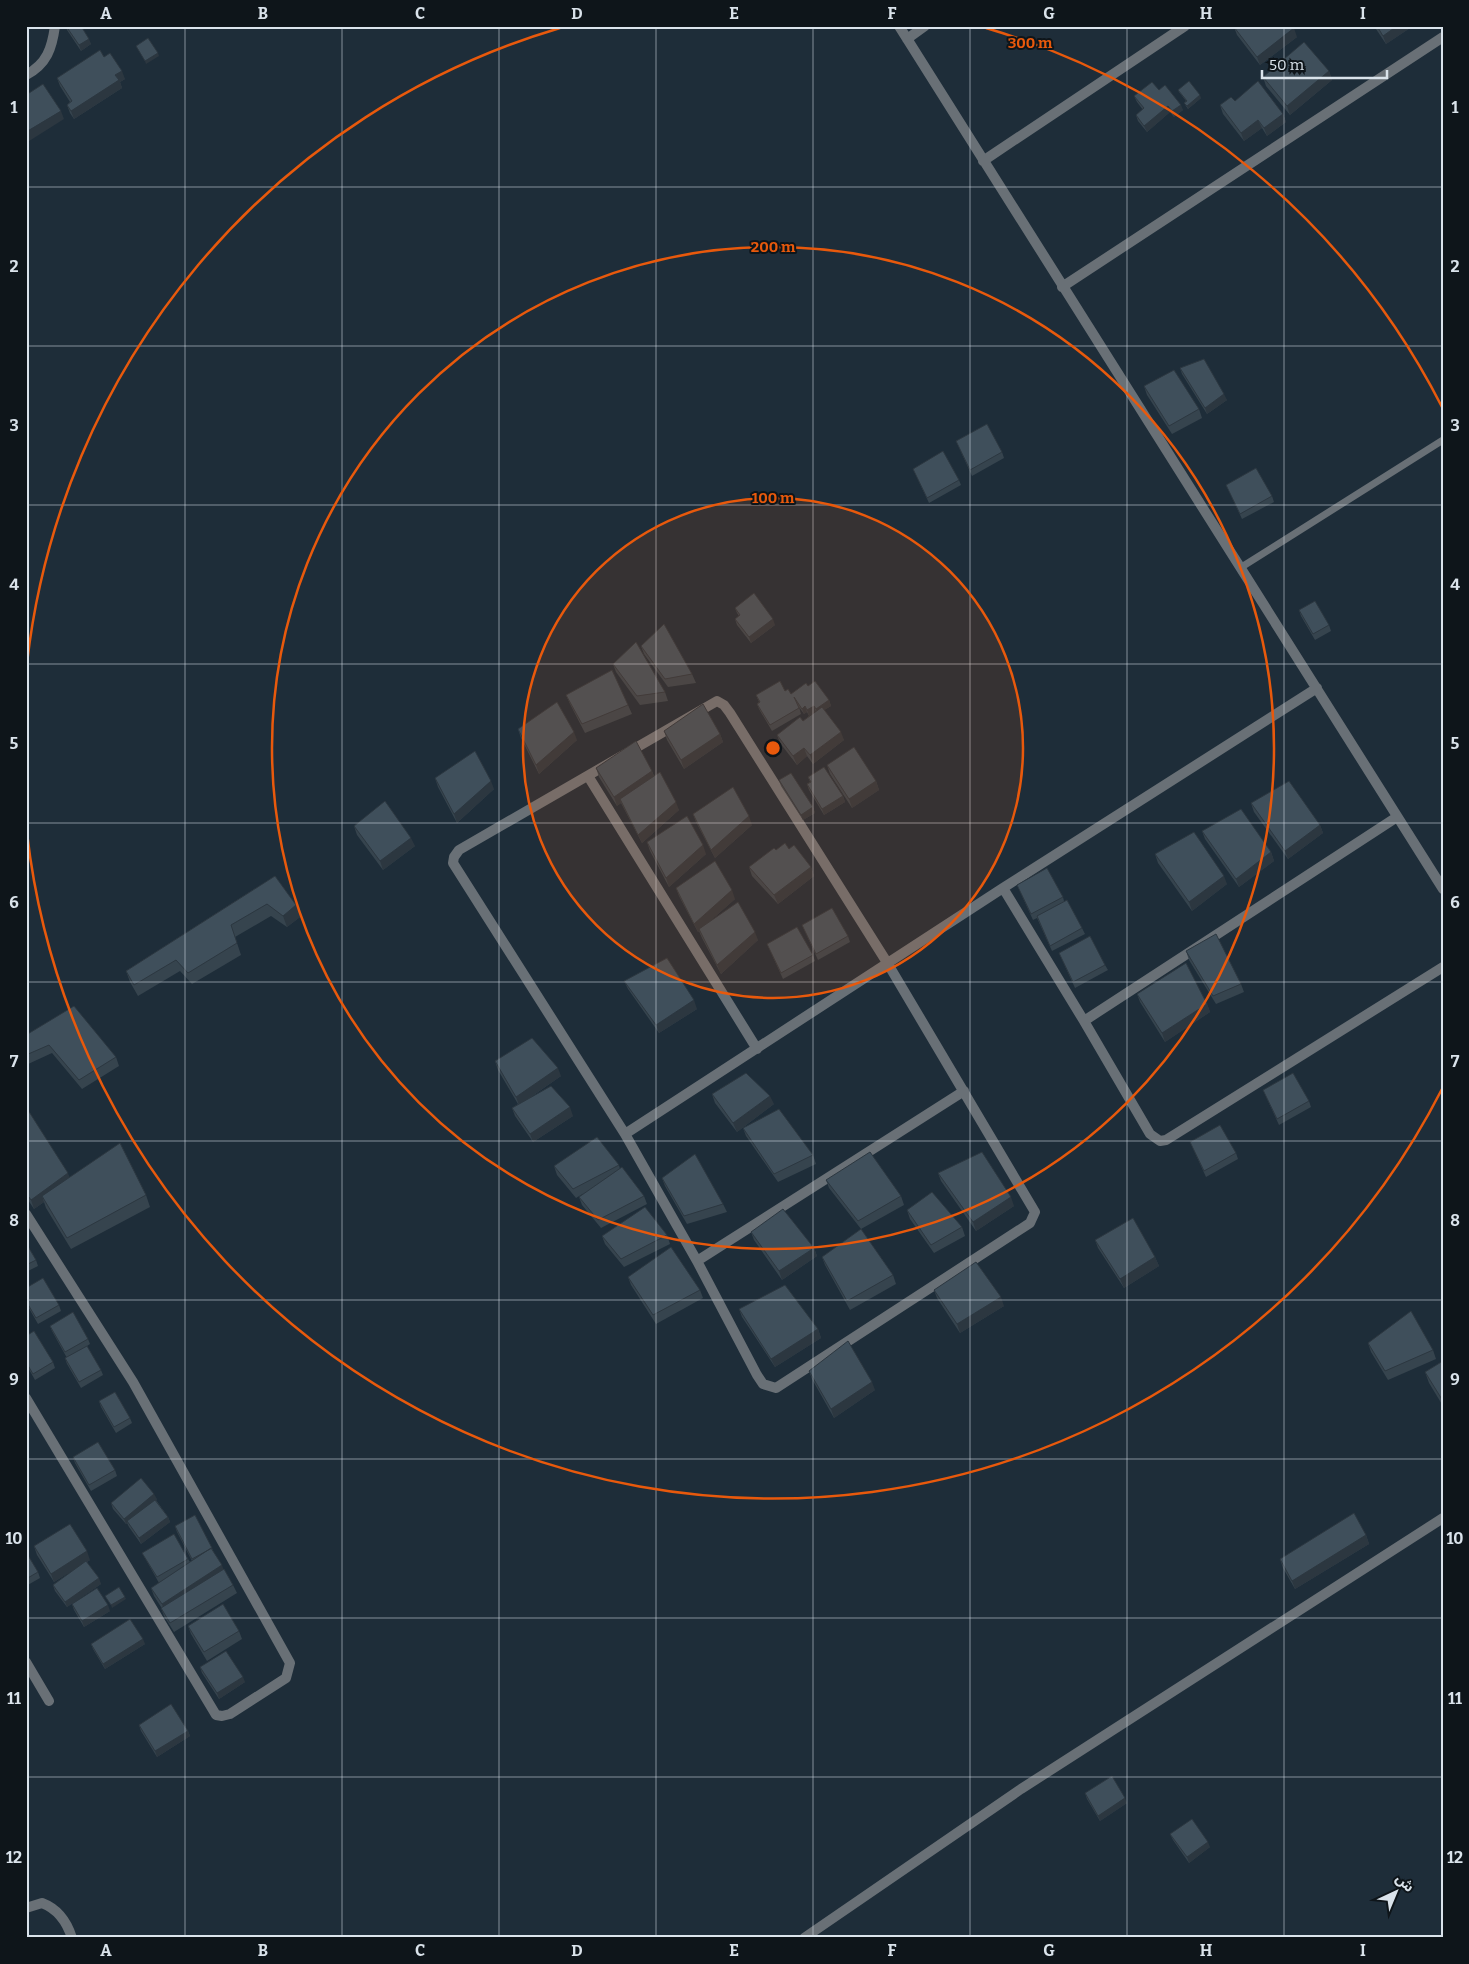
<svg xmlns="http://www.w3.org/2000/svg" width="1469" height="1964" font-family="Bitter,'Noto Sans Arabic',serif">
	<rect width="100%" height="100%" fill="#1e2d39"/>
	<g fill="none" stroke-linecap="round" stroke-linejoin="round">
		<path stroke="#697076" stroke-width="7" d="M1240,568L1443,440"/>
		<path stroke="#697076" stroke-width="10" d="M899,26L1443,889
			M907,39L925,26
			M26,75C47,64 52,48 55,26
			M983,161L1185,26
			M1062,287L1443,37
			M717,701L724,705L730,713L888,964L1035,1212L1030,1223L776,1388L763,1384L757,1375L697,1261L625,1134L453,863L454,857L459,850Z
			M588,776L757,1049
			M1397,817L1084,1021L1150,1134L1160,1141L1166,1140L1443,967
			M1003,888L1084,1021
			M625,1134L1003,888L1317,688
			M26,1214L133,1382L290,1663L286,1678L230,1714L222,1716L216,1715L26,1398
			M697,1261L964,1091
			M26,1662L49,1701
			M26,1908L42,1903C58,1909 67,1922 72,1938
			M804,1938L1021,1789L1443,1518"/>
	</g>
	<path fill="#36444e" d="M66,26H81L91,44L81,51L67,30Z
		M1374,26H1413L1386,44Z
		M1234,27L1297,37L1260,65L1237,35Z
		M104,57L125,79L120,82L122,88L74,119L70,113L67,105L70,102L60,86L57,78Z
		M1329,71L1332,80L1290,115L1266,86L1263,77Z
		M1159,90L1183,110L1174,117L1170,112L1147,132L1138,121L1136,115L1143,110L1137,102L1134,96Z
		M1178,90L1201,98L1188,109L1184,103L1186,101L1179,92Z
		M1235,101L1283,114L1286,122L1267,136L1262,128L1244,141L1223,114L1220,105Z
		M1180,368L1227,400L1207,414L1182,374Z
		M1144,386L1199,409L1202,418L1172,434L1147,395Z
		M956,441L1002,452L1004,458L972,476Z
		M913,469L959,480L961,485L929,503Z
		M1226,485L1272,496L1274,502L1242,519Z
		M735,608L775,625L751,643L737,625L735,619L739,616L737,613Z
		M1299,610L1329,625L1331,631L1315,640L1301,616Z
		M641,646L692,674L696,683L668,687L644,654Z
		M613,664L665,692L668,701L640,705L616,672Z
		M808,686L829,700L831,706L824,710L844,740L813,764L807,756L797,765L780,743L777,735L803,721L809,716L807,712L804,714L799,707L801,714L772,731L759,709L757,704L759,702L756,695L785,691L791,694Z
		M566,695L628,705L632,714L585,733L570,704Z
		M518,729L577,740L539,774L521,738Z
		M664,731L720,734L723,742L684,769L667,740Z
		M827,765L876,781L879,790L852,808L830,774Z
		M596,768L652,771L654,776L679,810L642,843L621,803L617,806L599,777Z
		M808,777L843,796L845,802L824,815L809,790L807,784L810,782Z
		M435,778L494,789L457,823L438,787Z
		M779,780L813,807L815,813L803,820L781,786Z
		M1251,803L1320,825L1323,833L1288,859L1254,812Z
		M693,814L752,825L715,858L696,822Z
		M354,826L415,846L383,870L357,835Z
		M1202,831L1271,852L1274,861L1239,887L1205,839Z
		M647,842L706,854L669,887L650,851Z
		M789,849L811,867L814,876L778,904L752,876L749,867L776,850Z
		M1155,854L1227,884L1192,911L1158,863Z
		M275,876L296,905L300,917L287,927L271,916L235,937L241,955L192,984L180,971L138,996L130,982L126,971Z
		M1017,885L1063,897L1064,901L1082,928L1085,934L1052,951L1037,918L1033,920Z
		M676,888L735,899L709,922L758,940L721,974L702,938L699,931L698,932L679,896Z
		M802,925L848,936L850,942L818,960Z
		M767,944L813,955L815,961L783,979Z
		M1186,951L1241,984L1244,992L1216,1004L1189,960Z
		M1059,953L1105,965L1108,970L1075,988Z
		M624,981L697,1009L659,1033L628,989Z
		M1137,994L1207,1004L1210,1012L1165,1042L1140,1002Z
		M26,1035L116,1057L119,1066L82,1089L52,1053L26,1065Z
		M495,1061L561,1076L531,1097L573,1116L533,1142L515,1116L512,1108L518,1104L498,1070Z
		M1263,1090L1309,1101L1311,1107L1279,1125Z
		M712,1094L774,1104L737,1132L715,1103Z
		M26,1107L70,1178L146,1195L150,1207L71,1249L46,1208L44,1202L34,1209L26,1197Z
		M743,1128L813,1155L816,1164L778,1182L746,1136Z
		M1190,1142L1236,1153L1238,1159L1206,1177Z
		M619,1165L620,1169L644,1196L647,1204L601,1228L582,1205L579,1197L584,1193L576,1198L557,1175L554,1166Z
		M938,1173L1014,1206L976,1231L941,1181Z
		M662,1178L723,1204L727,1212L687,1224L665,1186Z
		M826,1180L901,1196L904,1205L861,1229L893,1275L896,1284L850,1310L825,1265L822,1257L861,1229L829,1188Z
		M907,1210L962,1227L965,1236L934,1253L910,1219Z
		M751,1232L814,1248L817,1256L782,1280L754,1240Z
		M667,1235L670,1244L624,1267L605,1244L602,1236Z
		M1095,1240L1155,1257L1159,1266L1124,1288L1098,1248Z
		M26,1243L36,1260L38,1266L26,1272Z
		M628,1277L700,1290L703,1298L656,1324L631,1285Z
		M26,1288L59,1305L61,1311L38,1324L26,1303Z
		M934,1290L1004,1306L960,1333L937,1298Z
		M739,1309L818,1329L821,1338L775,1367L742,1317Z
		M50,1326L88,1339L90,1344L87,1346L101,1370L103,1375L81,1388L67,1364L65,1358H67L52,1331Z
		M26,1336L53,1362L55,1368L35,1380L26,1364Z
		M1368,1343L1433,1350L1436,1359L1388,1380L1371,1352Z
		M1443,1361V1406L1429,1383L1425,1372Z
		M809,1371L875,1390L834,1418L812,1379Z
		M99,1401L130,1418L132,1423L116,1433L101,1407Z
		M73,1457L115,1470L117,1476L91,1491L75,1463Z
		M157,1499L156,1500L168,1517L170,1522L141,1544L129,1527L127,1523L126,1524L113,1509L111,1503Z
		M175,1526L212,1548L214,1554L223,1569L233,1585L237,1593L174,1632L164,1616L161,1608V1607L154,1596L151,1588L159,1583L145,1558L142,1553L188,1559L190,1562L192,1561L177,1532Z
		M1366,1535L1369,1544L1295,1589L1283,1568L1280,1559Z
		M34,1546L90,1560L87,1562L101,1584L67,1607L55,1591L53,1585L78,1567L54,1582L37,1555Z
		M26,1552L38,1572L40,1578L26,1586Z
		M72,1604L110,1611L84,1627L74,1610Z
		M188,1626L239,1631L242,1639L207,1661L191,1634Z
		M91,1644H145L105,1669L93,1649Z
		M200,1667L245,1682L219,1699L202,1673Z
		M139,1725L188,1731L190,1736L157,1757L141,1731Z
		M1085,1793L1127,1803L1100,1821L1087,1799Z
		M1170,1834L1210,1847L1189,1863L1173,1840Z"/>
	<path fill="#2c3740" d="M1397,26H1413L1386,44L1383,36Z
		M1294,28L1297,37L1260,65L1257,57Z
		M89,39L91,44L81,51L79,45Z
		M158,53L159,56L146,64L145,61Z
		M122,71L125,79L120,82L122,88L74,119L71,111L115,75Z
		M1329,71L1332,80L1290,115L1287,106Z
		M1200,95L1201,98L1188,109L1187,106Z
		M1181,105L1183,110L1174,117L1172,111Z
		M1168,106L1170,112L1147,132L1144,126Z
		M61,111L64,119L26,143V132Z
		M1283,114L1286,122L1267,136L1264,128Z
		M1258,120L1262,128L1244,141L1241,133Z
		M1224,394L1227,400L1207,414L1205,408Z
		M773,619L775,625L751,643L749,637Z
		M829,700L831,706L818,714L816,709Z
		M805,706L807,712L804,714L802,709Z
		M814,706L816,712L809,716L807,710Z
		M574,732L577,740L539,774L536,765Z
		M841,732L844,740L813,764L810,755Z
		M720,734L723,742L684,769L681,760Z
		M804,748L807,756L797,765L793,756Z
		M652,771L655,780L620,799L621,803L617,806L614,797Z
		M491,781L494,789L457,823L454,814Z
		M876,781L879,790L852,808L849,799Z
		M843,796L845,802L824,815L822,809Z
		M676,802L679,810L642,843L638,835Z
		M813,807L815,813L803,820L801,815Z
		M749,816L752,825L715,858L711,850Z
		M1320,825L1323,833L1288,859L1285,851Z
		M411,838L415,846L383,870L380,861Z
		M703,845L706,854L669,887L666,878Z
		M1271,852L1274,861L1239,887L1236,879Z
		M811,867L814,876L778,904L774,895Z
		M1224,876L1227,884L1192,911L1189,902Z
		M732,890L735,899L698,932L694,924Z
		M296,905L300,917L287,927L283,916Z
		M755,932L758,940L721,974L717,965Z
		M694,1000L697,1009L659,1033L656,1025Z
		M1207,1004L1210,1012L1165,1042L1162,1033Z
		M558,1068L561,1076L519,1105L516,1097Z
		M770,1096L774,1104L737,1132L733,1123Z
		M570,1107L573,1116L533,1142L530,1134Z
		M68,1173L71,1182L42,1196L44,1202L34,1209L31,1200Z
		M1011,1197L1014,1206L976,1231L973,1222Z
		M814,1248L817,1256L782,1280L779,1271Z
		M1155,1257L1159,1266L1124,1288L1120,1279Z
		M1001,1297L1004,1306L960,1333L957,1324Z
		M818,1329L821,1338L775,1367L771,1359Z
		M872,1382L875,1390L834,1418L831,1409Z
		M154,1494L157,1499L128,1523L127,1521V1523L126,1524L124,1519Z
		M168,1517L170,1522L141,1544L139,1538Z
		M1366,1535L1369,1544L1295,1589L1292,1581Z
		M87,1551L90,1560L54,1582L51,1574Z
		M222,1565L225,1574L165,1613L162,1604Z
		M99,1578L101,1584L67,1607L65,1602Z
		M125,1597L126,1599L112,1608L111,1605Z
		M108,1605L110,1611L84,1627L82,1621Z
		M143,1639L145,1644L105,1669L103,1664Z
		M243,1677L245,1682L219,1699L217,1693Z
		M188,1731L190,1736L157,1757L155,1751Z
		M1125,1798L1127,1803L1100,1821L1098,1816Z
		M1208,1842L1210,1847L1189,1863L1187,1857Z"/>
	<path fill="#3f4f5b" stroke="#2c3740" d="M66,26H81L89,39L79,45Z
		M1235,26H1292L1294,28L1257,57L1234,27Z
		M1377,26H1397L1383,36Z
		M148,38L158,53L145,61L136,46Z
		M1304,42L1329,71L1287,106L1263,77Z
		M100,50L104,57L110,53L122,71L115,75L119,80L71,111L67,105L72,101L57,78Z
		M1189,81L1200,95L1187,106L1184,103L1187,101L1178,90Z
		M1258,81L1283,114L1264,128L1258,120L1241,133L1220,105L1231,97L1235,101Z
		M1152,82L1159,90L1165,85L1181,105L1172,111L1168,106L1144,126L1136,115L1144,108L1134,96Z
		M43,84L61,111L26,132V95Z
		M1204,359L1224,394L1205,408L1180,368Z
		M1174,370L1199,409L1169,426L1144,386Z
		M987,424L1002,452L970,470L956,441Z
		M943,451L959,480L927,498L913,469Z
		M1256,468L1272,496L1240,514L1226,485Z
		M754,593L773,619L749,637L735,619L740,615L735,608Z
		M1315,601L1329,625L1313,634L1299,610Z
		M664,624L692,674L665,679L641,646Z
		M636,642L665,692L637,696L613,664Z
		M612,670L628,705L582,724L566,695Z
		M780,681L785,691L788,689L791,694L806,683L808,686L815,681L829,700L816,709L814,706L807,710L805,706L802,709L794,697L799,708L770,725L757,704L760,702L756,695Z
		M557,702L574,732L536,765L518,729Z
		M703,704L720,734L681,760L664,731Z
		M822,707L841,732L810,755L804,748L793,756L777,735L800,717L803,721Z
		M636,741L652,771L614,797L596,768Z
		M854,747L876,781L849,799L827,765Z
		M475,751L491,781L454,814L435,778Z
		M824,767L843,796L822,809L807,784L811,782L808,777Z
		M660,772L676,802L638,835L620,799Z
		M791,773L813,807L801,815L779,780Z
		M1289,781L1320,825L1285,851L1251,803Z
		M733,787L749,816L711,850L693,814Z
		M385,801L411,838L380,861L354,826Z
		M1241,809L1271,852L1236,879L1202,831Z
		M687,816L703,845L666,878L647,842Z
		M1194,832L1224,876L1189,902L1155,854Z
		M785,843L789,849L794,845L811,867L774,895L749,867L774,848L776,850Z
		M715,861L732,890L694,924L676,888Z
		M1047,868L1063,897L1031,914L1017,885Z
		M275,876L296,905L283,916L267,904L231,925L237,943L188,973L176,960L134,985L126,971Z
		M1067,900L1082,928L1050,946L1037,916Z
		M738,902L755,932L717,965L699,929Z
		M832,908L848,936L816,954L802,925Z
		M797,927L813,955L781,973L767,944Z
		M1216,934L1241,984L1213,996L1186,951Z
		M1090,936L1105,965L1073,982L1059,953Z
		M667,958L694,1000L656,1025L624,981Z
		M1186,963L1207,1004L1162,1033L1137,994Z
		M74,1006L116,1057L79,1080L49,1045L26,1055V1035Z
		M532,1038L558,1068L516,1097L495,1061Z
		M746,1073L770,1096L733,1123L712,1094Z
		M1293,1073L1309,1101L1277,1119L1263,1090Z
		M551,1086L570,1107L530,1134L512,1108Z
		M26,1107L68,1173L31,1200L26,1193Z
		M779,1109L813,1155L774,1174L743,1128Z
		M1220,1125L1236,1153L1204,1171L1190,1142Z
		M597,1137L619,1165L573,1189L554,1166Z
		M120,1143L146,1195L67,1238L42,1196Z
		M870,1152L901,1196L858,1221L826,1180Z
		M982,1152L1011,1197L973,1222L938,1173Z
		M695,1154L723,1204L684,1216L662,1178Z
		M622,1167L644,1196L598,1220L579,1197Z
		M932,1192L962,1227L931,1245L907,1210Z
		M645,1207L667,1235L621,1259L602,1236Z
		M783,1209L814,1248L779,1271L751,1232Z
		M1133,1218L1155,1257L1120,1279L1095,1240Z
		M861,1229L893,1275L847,1301L822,1257Z
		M26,1243L36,1260L26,1265Z
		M671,1247L700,1290L653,1315L628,1277Z
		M976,1262L1001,1297L957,1324L934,1290Z
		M43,1278L59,1305L36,1318L26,1301V1288Z
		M785,1285L818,1329L771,1359L739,1309Z
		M1411,1311L1433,1350L1385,1371L1368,1343Z
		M73,1312L88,1339L65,1352L50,1326Z
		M34,1331L53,1362L33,1374L26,1362V1336Z
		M848,1341L872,1382L831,1409L809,1371Z
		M87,1346L101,1370L79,1382L65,1358Z
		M1443,1361V1401L1425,1372Z
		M115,1392L130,1418L114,1427L99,1401Z
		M98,1442L115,1470L89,1485L73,1457Z
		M141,1478L154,1494L124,1519L111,1503Z
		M155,1500L168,1517L139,1538L127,1521Z
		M1354,1513L1366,1535L1292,1581L1280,1559Z
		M195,1515L212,1548L192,1559L175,1526Z
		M70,1524L87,1551L51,1574L34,1546Z
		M174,1534L188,1559L157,1577L142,1553Z
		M211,1548L222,1565L162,1604L151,1588Z
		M26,1552L38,1572L26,1579Z
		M86,1561L99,1578L65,1602L53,1585Z
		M224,1569L233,1585L170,1623L161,1608Z
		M119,1587L125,1597L111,1605L105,1596Z
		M97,1588L108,1605L82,1621L72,1604Z
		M223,1604L239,1631L204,1652L188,1626Z
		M130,1619L143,1639L103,1664L91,1644Z
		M226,1651L243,1677L217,1693L200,1667Z
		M171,1704L188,1731L155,1751L139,1725Z
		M1112,1776L1125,1798L1098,1816L1085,1793Z
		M1192,1819L1208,1842L1187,1857L1170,1834Z"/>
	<path fill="none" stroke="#dae3eb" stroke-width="1" stroke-opacity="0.55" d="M185,26V1938M342,26V1938M499,26V1938M656,26V1938M813,26V1938M970,26V1938M1127,26V1938M1284,26V1938M26,187H1443M26,346H1443M26,505H1443M26,664H1443M26,823H1443M26,982H1443M26,1141H1443M26,1300H1443M26,1459H1443M26,1618H1443M26,1777H1443"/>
	<circle cx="773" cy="748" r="250" fill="#e8590c" fill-opacity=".12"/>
	<g fill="none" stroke="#e8590c" stroke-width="2.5">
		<circle cx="773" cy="748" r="250"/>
		<circle cx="773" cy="748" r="501"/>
		<path d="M1442 1089A751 751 0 0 1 27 833M27 663A751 751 0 0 1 560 28M986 28A751 751 0 0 1 1442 407"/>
	</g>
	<circle cx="773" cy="748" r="8" fill="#e8590c" stroke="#0e151a" stroke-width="2.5"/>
	<g font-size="15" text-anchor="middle" font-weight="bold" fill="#e8590c" stroke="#0e151a" stroke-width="4" stroke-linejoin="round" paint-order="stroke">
		<text x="1030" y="48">300 m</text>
		<text x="773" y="252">200 m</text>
		<text x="773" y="503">100 m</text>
	</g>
	<rect width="1469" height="1964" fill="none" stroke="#0e151a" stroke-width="55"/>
	<g transform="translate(1396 1892) rotate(44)" stroke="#0e151a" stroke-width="4" paint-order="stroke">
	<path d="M0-4L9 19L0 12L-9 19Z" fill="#dae3eb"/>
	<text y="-8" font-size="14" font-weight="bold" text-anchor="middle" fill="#dae3eb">ش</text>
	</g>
	<path d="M1262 70v8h125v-8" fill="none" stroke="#dae3eb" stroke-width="2.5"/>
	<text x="1269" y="70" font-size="15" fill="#dae3eb" stroke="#0e151a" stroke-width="4" paint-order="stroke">50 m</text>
	<rect x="28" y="28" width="1414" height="1908" fill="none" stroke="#dae3eb" stroke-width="2"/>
	<g font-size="16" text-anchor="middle" font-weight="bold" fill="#dae3eb">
		<text x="106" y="19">A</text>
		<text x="263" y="19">B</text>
		<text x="420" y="19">C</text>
		<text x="577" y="19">D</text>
		<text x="734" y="19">E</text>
		<text x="892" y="19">F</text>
		<text x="1049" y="19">G</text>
		<text x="1206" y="19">H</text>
		<text x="1363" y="19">I</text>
		<text x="14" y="113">1</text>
		<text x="1455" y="113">1</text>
		<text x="14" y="272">2</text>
		<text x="1455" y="272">2</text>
		<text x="14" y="431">3</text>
		<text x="1455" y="431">3</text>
		<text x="14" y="590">4</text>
		<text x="1455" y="590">4</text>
		<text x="14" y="749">5</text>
		<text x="1455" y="749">5</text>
		<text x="14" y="908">6</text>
		<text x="1455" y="908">6</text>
		<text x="14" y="1067">7</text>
		<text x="1455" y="1067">7</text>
		<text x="14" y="1226">8</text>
		<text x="1455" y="1226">8</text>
		<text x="14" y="1385">9</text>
		<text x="1455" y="1385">9</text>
		<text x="14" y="1544">10</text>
		<text x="1455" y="1544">10</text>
		<text x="14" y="1704">11</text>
		<text x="1455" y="1704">11</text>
		<text x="14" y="1863">12</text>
		<text x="1455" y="1863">12</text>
		<text x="106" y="1956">A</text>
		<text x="263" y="1956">B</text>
		<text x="420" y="1956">C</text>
		<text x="577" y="1956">D</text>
		<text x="734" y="1956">E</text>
		<text x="892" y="1956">F</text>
		<text x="1049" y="1956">G</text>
		<text x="1206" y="1956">H</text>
		<text x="1363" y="1956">I</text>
	</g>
</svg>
